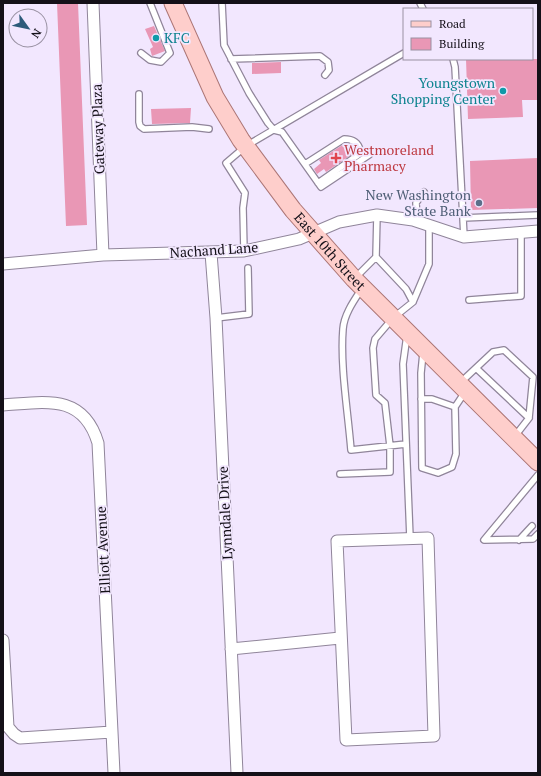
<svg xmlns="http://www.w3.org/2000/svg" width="541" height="776" font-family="'PT Serif',serif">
	<rect width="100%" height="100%" fill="#f2e7fe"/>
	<path fill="#e997b5" d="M57,3H78L87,225L66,226Z
		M154,26L165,51L152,56L150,49L153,47L145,29Z
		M466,59H537L538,100H522L523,117L468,119Z
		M281,62V73L252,74V63Z
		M191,108L190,123L152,124L151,109Z
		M344,144L351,155L326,172L324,169L317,174L314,169L321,163L319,160Z
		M538,158V208L471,210L470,161Z"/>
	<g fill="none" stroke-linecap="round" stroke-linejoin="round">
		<defs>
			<path id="lane" d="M222,3L224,45L249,93L268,123L274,130L282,132L321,187L369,155
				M420,3L423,9
				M141,53L150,60L161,62L170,53L150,3
				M231,59L320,56L328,62L329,70L325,75
				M453,59L455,67L464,237
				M139,94V122L140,126L144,129L192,127L209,129
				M305,164L344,139C352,139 358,142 360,150L358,155L318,183
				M463,218L538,215
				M413,220L417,217L416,203L424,192
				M244,251L243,208L245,193L226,163L246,146L404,53
				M376,257L406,289L413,302
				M356,277L376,257L377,215
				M361,290C353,302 344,315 343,329C340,366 348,412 351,450L406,444
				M469,300L521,296V233
				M216,318L249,314L248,268
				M407,335L403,364L410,538
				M423,353L421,373L422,468L438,473L452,467L456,454L455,407L465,392
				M476,368L529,418
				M461,382L493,352L504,350L533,377L529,418L515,436
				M421,399H432L455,407
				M340,474L390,472V446L385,403L376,395L373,348L375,339L393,318L413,302L429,264V225
				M538,475L484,540L533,539L538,534
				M519,540L532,526"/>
			<path id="street" d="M93,3L103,255
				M211,253L216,318L237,773
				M3,264L103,255L244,251L299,239L339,222L377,215L413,220L464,237L538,231
				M3,405C45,402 83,393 98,443L114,773
				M428,538L434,736L346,740L337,541Z
				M3,640L8,727L14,734L20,738L112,732
				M231,649L340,638"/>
			<g id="primary">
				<path id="s1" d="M173,3L215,97L241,140L293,210L354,279L538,462"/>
			</g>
		</defs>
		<use href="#lane" stroke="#90859a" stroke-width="8"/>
		<use href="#street" stroke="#90859a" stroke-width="13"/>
		<use href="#primary" stroke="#ac7676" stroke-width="19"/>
		<use href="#lane" stroke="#fff" stroke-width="5.5"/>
		<use href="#street" stroke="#fff" stroke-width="11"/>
		<use href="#primary" stroke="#fececb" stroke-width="17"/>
	</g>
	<g fill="#0f9aa8" stroke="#f2e7fe" stroke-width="1.5">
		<circle cx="156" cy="38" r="4"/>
		<circle cx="503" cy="91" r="4"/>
	</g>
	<path fill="#e0444e" stroke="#f2e7fe" stroke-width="1.5" d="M334 152h4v4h4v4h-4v4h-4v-4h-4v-4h4z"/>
	<circle fill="#5c6f8a" stroke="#f2e7fe" stroke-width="1.5" cx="479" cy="203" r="4"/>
	<g text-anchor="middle" stroke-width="3.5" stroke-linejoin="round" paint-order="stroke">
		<g font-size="14" fill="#0d838f" stroke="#f2e7fe" text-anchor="start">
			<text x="164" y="43">KFC</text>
			<text x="495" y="88" text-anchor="end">Youngstown<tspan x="495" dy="16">Shopping Center</tspan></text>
		</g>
		<g font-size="14" fill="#141018" stroke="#f2e7fe">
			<text transform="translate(98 129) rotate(-92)" y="5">Gateway Plaza</text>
			<text transform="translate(214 250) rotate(-4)" y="5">Nachand Lane</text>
			<text dy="5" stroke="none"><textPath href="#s1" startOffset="296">East 10th Street</textPath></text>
			<text transform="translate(225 513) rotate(-93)" y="5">Lynndale Drive</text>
			<text transform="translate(103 550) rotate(-93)" y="5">Elliott Avenue</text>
		</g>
		<g font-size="14" fill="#be3a42" stroke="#f2e7fe" text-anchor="start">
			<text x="344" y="155">Westmoreland<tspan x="344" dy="16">Pharmacy</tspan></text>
		</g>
		<g font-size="14" fill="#4e5e75" stroke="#f2e7fe" text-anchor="end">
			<text x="471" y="200">New Washington<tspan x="471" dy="16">State Bank</tspan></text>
		</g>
	</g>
	<rect width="541" height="776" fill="none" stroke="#141018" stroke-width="8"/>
	<rect x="403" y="8" width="130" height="52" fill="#f2e7fe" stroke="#9991a2"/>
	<rect x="411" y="21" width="20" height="6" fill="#fececb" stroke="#9991a2"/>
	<text x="439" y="28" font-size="12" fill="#141018">Road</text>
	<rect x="411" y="38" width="20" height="12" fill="#e997b5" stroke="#9991a2"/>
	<text x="439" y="48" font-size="12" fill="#141018">Building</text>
	<g transform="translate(28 28) rotate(123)"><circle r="19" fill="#f2e7fe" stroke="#9991a2"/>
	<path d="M0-3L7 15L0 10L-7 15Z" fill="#2d5b7a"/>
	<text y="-6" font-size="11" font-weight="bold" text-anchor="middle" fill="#141018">N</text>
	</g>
</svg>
